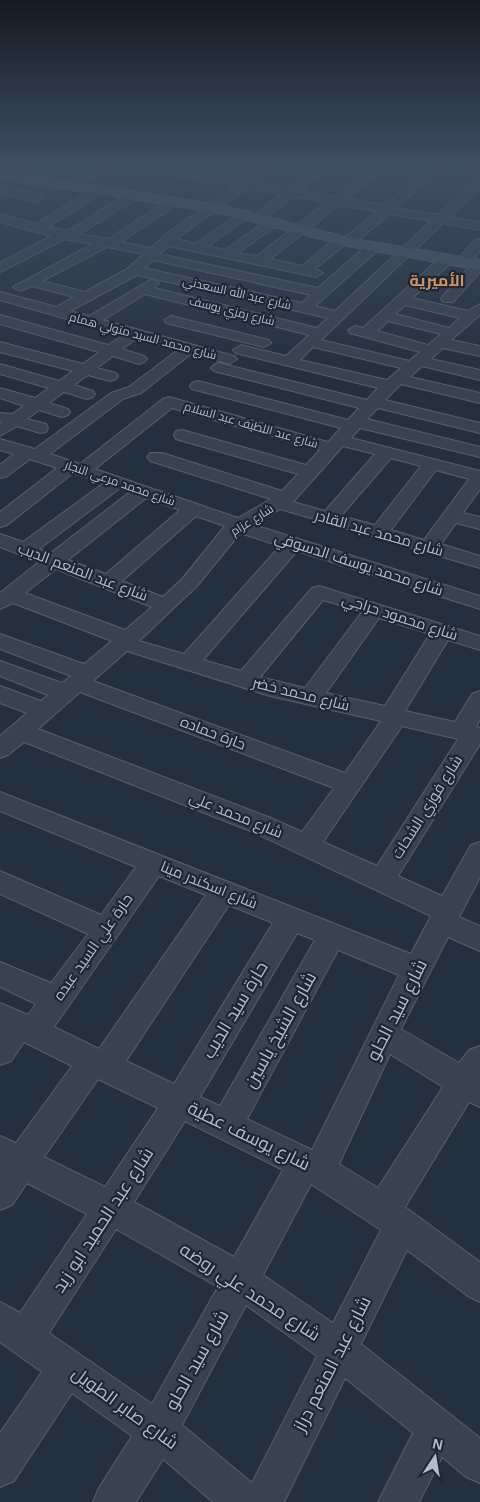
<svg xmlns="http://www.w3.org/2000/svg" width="480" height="1502" font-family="Helvetica,Cairo,sans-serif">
	<rect width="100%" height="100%" fill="#25303e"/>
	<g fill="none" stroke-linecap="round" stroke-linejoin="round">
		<defs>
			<path id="street" d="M102,164H116L73,188H65L63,186Z
				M126,164H148L242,180L266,164H278L254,182L289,189L322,164H334L301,191L335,197L377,164H389L347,199L384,205L431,167L428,164H454L480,168V174L442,169L396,208L438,215L476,180L480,179V188L450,217L480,222V230L443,223L321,340L409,361L420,352L350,333L348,330L355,326L363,328L442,256H452L454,259L452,262L412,298L468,311L480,304V315L451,340L480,346V356L443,348L431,359L480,370V380L422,366L410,377L480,393V403L401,384L385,400L480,423V433L378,408L367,419L480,447V457L360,428L351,438L480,471V489L463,513L480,517V529L456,523L441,544L480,556V568L280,509L254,525L480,596V609L297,551L203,660L241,671L312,588L319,586L480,636V650L448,640L405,711L455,722L472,694L480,691V719L476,727L480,728V744L398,876L442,896L471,845L480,842V877L459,917L480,926V951L448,937L401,1029L459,1063L469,1050L480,1046V1107L469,1102L405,1207L480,1262V1302L468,1296L407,1250L361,1344L480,1438V1483L466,1477L442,1457L419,1502H378L413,1433L345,1378L284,1502H213L163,1459L136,1502H93L99,1488L132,1436L72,1393L14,1481L0,1487V1433L42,1372L0,1342V1302L20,1313L87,1214L27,1183L12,1205L0,1210V1136L16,1143L72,1066L24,1042L11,1061L0,1065V1003L28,1015L36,1004L0,987V962L51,983L88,934L0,894V871L101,915L136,867L0,811V792L411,954L431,916L253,832L24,742L8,755L0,758V736L27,713L0,703V686L41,701L48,695L0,676V661L62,683L71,676L0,649V634L84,664L112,641L13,603L0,609V593L39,562L0,547V534L23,542L104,483L73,473L7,525L0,527V512L57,468L30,459L6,477L0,478V465L14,454L0,450V439L35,449L111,393L129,387L178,350L137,338L122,349L144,356L147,359L144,362L139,364L113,356L97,368L116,373L118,376L116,379L110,381L88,375L74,385L93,391L95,394L93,397L87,399L64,392L49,403L68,409L70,412L68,415L62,417L39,410L27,419L46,424L48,428L46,432L40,433L17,426L0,436V423L2,422L0,421V413L12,414L24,406L0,398V388L35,398L49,388L0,374V364L59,381L73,371L0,352V342L83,364L99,352L0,324V315L108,345L124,335L0,300V292L56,307L74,297L32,286L20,291L13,287L93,244L65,239L0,272V263L51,236L0,222V214L36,224L95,188H103V192L48,227L68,231L129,192H137V198L80,234L109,239L170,198H178V204L121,242L151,248L169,232L235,186L131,167ZM247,188L282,194L254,215L252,218L254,221L258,222L294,196L327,202L257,256L238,253L277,225L279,222L277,219H269L225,250L208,246L248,217L250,214L248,211L244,210L196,244L176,239ZM339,205L377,211L346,237H337L302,266L270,259ZM389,214L431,221L335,311L315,306L378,250L379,247L378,244H368L318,288L159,254L169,246L316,277L323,273L315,269L344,245H353ZM107,247L144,254L127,269L85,292L42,281ZM153,260L311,295L302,303L144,268ZM137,275L328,318L317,328L154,288L159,283L152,279L89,316L70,311ZM145,294L309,335L286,356L241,345L233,350L236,353L378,388L367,400L219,363L214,365L211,368L214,371L359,408L348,420L198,381L192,383L190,386L192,389L341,428L328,442L169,397L163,399L80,464L50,454L123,399L141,393L192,353L229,364L237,359L234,356L103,320ZM405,305L460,318L449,328L395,314ZM388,321L441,334L428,345L377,331ZM313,347L401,368L387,380L300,360ZM172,408L320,450L306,465L182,430L176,431L174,435L176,439L298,474L282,491L162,453H150L147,457L150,461L271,499L238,518L95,469ZM343,446L375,454L325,511L293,502ZM391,458L421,466L375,525L341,516ZM436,470L469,479L424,540L391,530ZM120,488L130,492L51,553L39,549ZM146,498L180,510L106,574L68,560ZM196,516L225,526L183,578L163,597L122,581ZM240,533L280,546L184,654L139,641L197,586ZM56,569L152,607L125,630L25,593ZM323,600L362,612L305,688L260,677ZM379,618L430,634L385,706L326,693ZM127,651L270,696L381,721L345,773L93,681ZM80,692L334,788L302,832L271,818L38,729ZM402,726L458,739L377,866L323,842ZM159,876L206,895L99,1049L54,1027ZM229,905L273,923L174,1084L126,1061ZM297,933L315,940L220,1106L200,1097ZM338,950L399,975L312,1150L247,1119ZM390,1054L443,1087L378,1188L339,1164ZM98,1079L158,1108L105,1187L44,1157ZM185,1121L283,1170L234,1257L134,1202ZM311,1184L381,1230L333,1323L263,1275ZM116,1229L218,1287L152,1404L49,1333ZM246,1305L317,1356L252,1483L182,1425Z
				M0,186L42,195L44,198L38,202L0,194Z
				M480,239V251L468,265H458L456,262L458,259L475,240Z
				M480,260V272L453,302H443L441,299L443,296L475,261Z
				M171,316L269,340L271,343L264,347L166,323L164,320Z"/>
			<path id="secondary" d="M8,172L221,205L349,238L480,260V270L348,246L220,213L3,179L1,176L3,173Z"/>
		</defs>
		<use href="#street" stroke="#57606c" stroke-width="2"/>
		<use href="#secondary" stroke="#57606c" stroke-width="2"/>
		<use href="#street" fill="#39424e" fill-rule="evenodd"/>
		<use href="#secondary" fill="#475161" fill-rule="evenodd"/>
	</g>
	<linearGradient id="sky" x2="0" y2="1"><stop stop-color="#141a22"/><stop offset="0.44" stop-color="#404e63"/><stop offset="1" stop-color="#404e63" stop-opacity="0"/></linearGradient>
	<rect width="480" height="374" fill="url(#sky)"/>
	<g text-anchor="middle" stroke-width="4.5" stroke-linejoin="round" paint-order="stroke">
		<g font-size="12" fill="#b5bdc9" stroke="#1e2733">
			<text transform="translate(237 293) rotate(13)" y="4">شارع عبد الله السعدني</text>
			<text transform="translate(232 311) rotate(14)" y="4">شارع رمزي يوسف</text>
			<text transform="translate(143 336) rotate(15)" y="4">شارع محمد السيد متولي همام</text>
			<text transform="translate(251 425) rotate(16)" y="4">شارع عبد اللطيف عبد السلام</text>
			<text transform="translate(120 483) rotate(19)" y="4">شارع محمد مرعي النجار</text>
			<text transform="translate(252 520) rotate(-32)" y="4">شارع عزام</text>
		</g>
		<g font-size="15" fill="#b5bdc9" stroke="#1e2733">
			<text transform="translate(379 533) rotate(16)" y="5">شارع محمد عبد القادر</text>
			<text transform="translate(359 564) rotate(18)" y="5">شارع محمد يوسف الدسوقي</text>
			<text transform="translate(83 572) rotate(21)" y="5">شارع عبد المنعم الديب</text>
			<text transform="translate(400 617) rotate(18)" y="5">شارع محمود حراجي</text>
			<text transform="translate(301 694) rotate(14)" y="5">شارع محمد خضر</text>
			<text transform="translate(213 733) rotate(21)" y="5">حارة حماده</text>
			<text transform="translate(427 807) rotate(-58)" y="5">شارع فوزي الشحات</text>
			<text transform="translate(236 815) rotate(22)" y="5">شارع محمد علي</text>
			<text transform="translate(209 885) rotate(22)" y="5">شارع اسكندر مينا</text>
			<text transform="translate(93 947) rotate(-55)" y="5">حارة علي السيد عبده</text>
		</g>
		<g font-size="16" font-weight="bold" fill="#d29367" stroke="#1e2733">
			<text x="437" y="286">الأميرية</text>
		</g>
		<g font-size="18" fill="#b5bdc9" stroke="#1e2733">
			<text transform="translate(235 1010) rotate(-59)" y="6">حارة سيد الديب</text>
			<text transform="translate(397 1010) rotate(-63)" y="6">شارع سيد الحلو</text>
			<text transform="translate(280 1030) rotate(-61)" y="6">شارع الشيخ ياسين</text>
			<text transform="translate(249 1136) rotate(26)" y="6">شارع يوسف عطية</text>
			<text transform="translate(103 1220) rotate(-57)" y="6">شارع عبد الحميد ابو زيد</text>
			<text transform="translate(250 1292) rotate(33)" y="6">شارع محمد علي روضه</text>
			<text transform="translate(197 1360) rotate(-61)" y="6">شارع سيد الحلو</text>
			<text transform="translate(332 1364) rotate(-63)" y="6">شارع عبد المنعم دراز</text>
			<text transform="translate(125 1408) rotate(36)" y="6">شارع صابر الطويل</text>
		</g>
	</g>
	<g transform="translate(435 1457) rotate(12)" stroke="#1e2733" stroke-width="4" paint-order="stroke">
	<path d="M0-4L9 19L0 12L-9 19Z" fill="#b5bdc9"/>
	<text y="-8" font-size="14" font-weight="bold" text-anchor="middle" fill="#b5bdc9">N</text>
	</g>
</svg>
